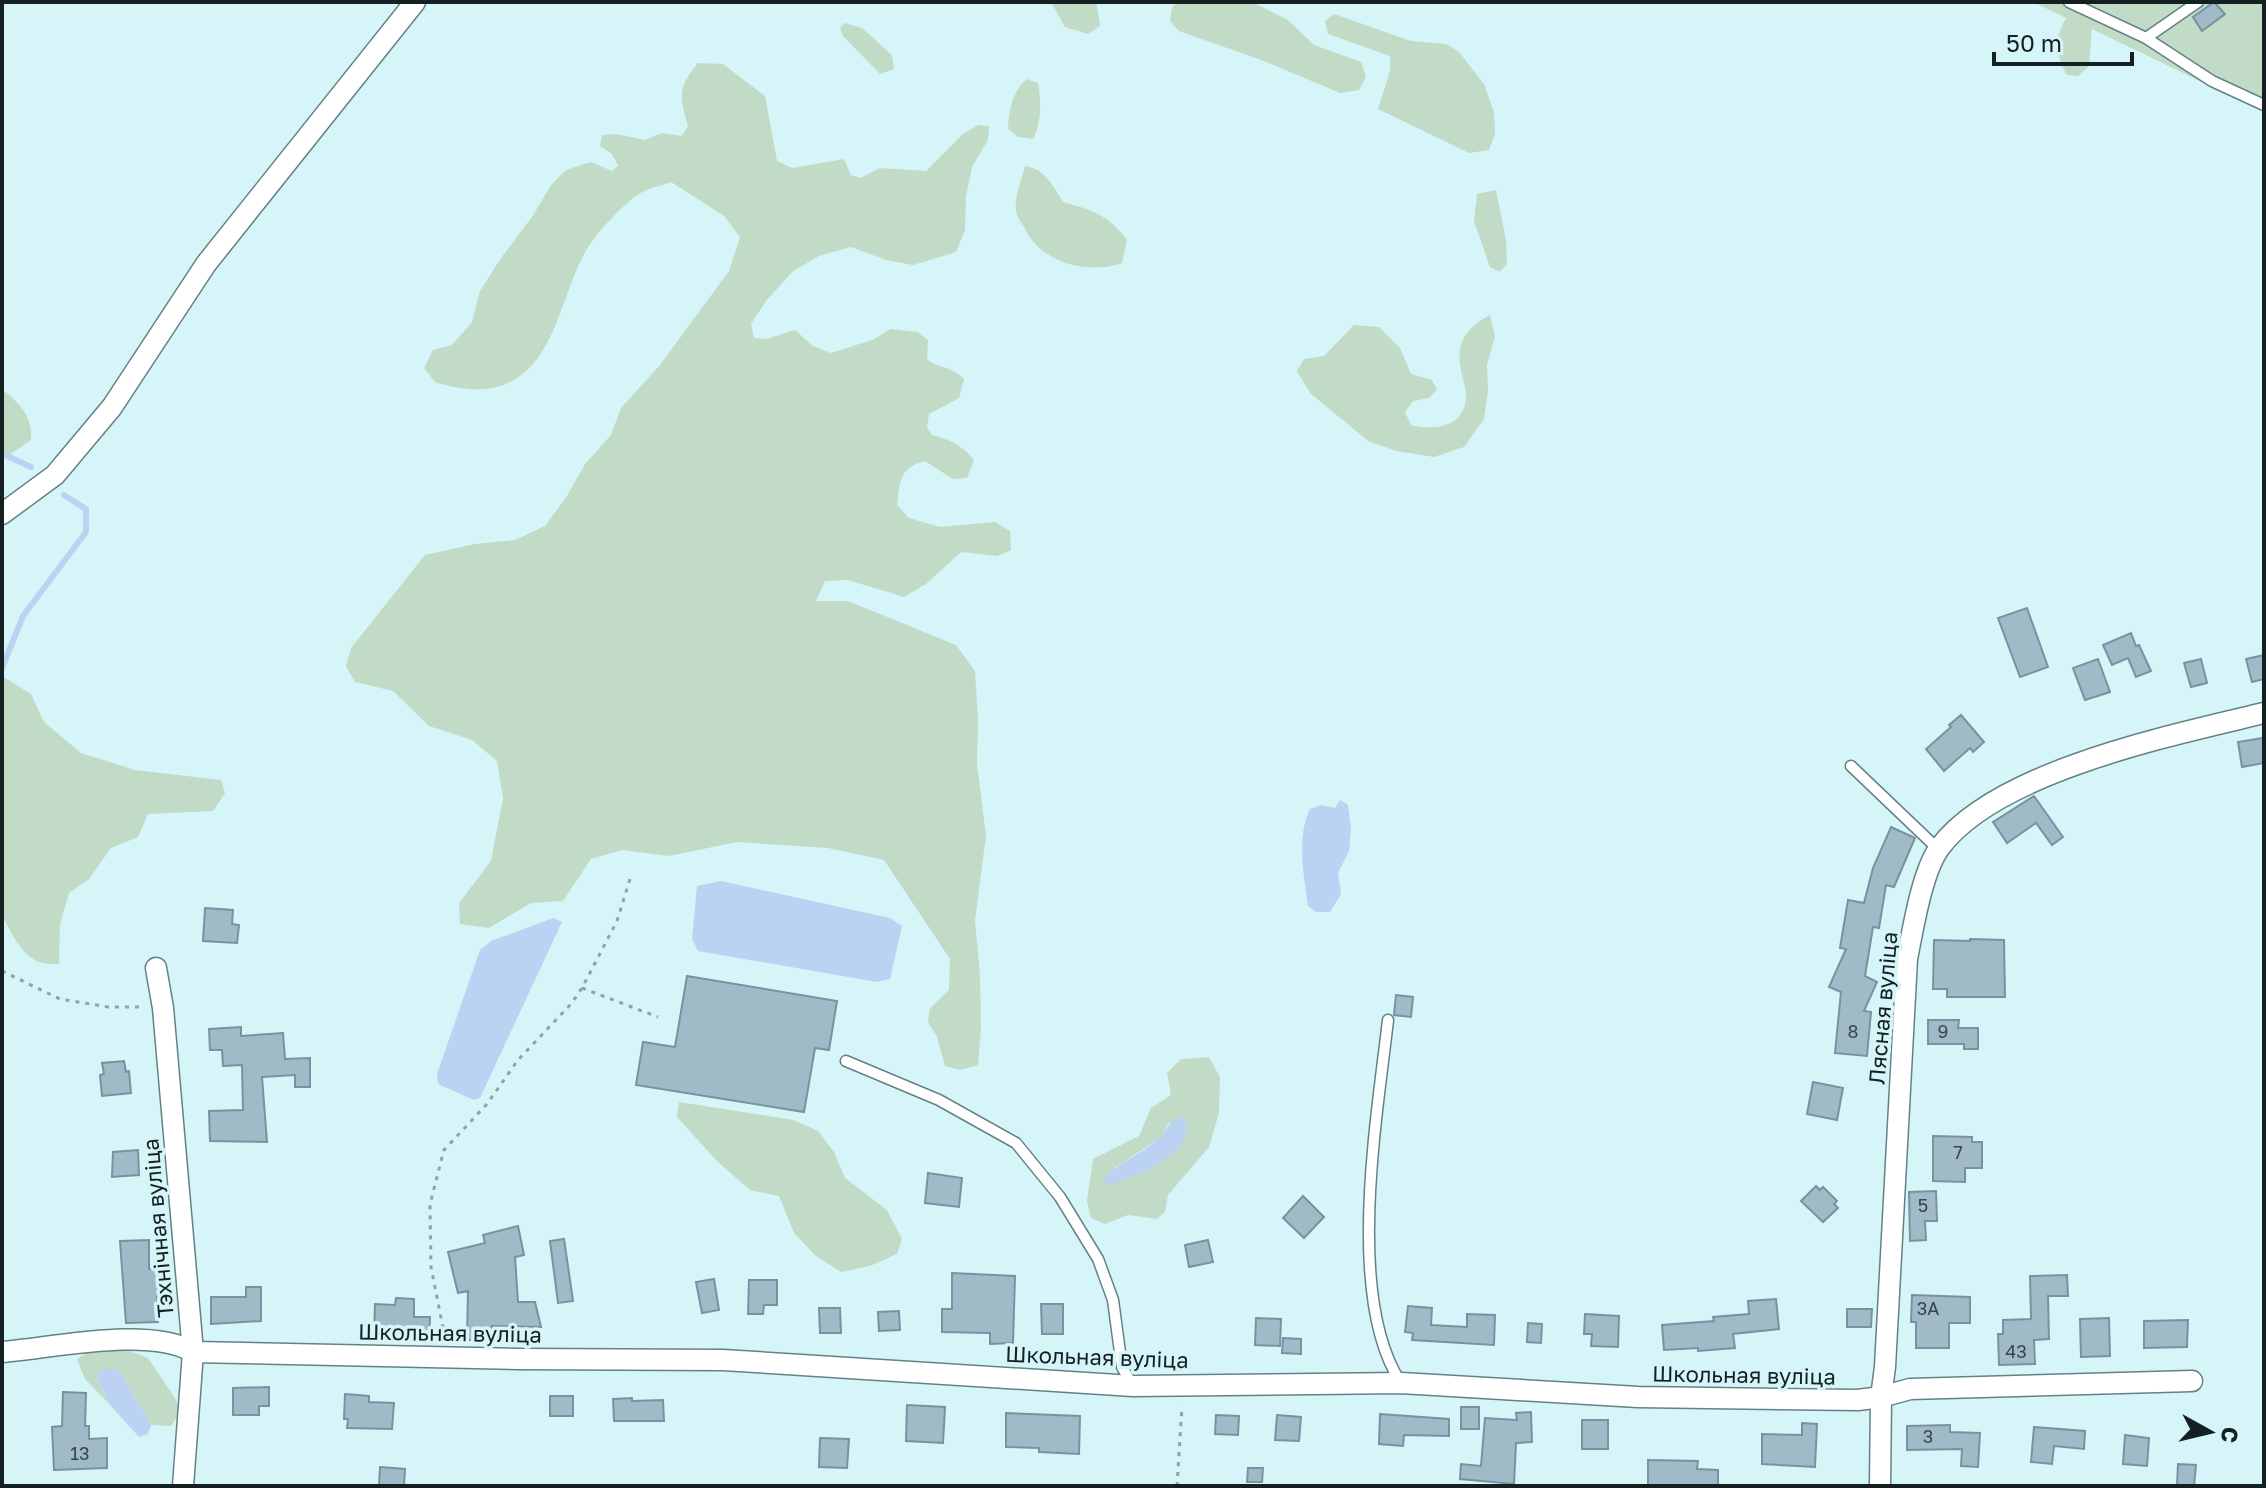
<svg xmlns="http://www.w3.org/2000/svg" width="2266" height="1488" font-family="'Golos Text',sans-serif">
	<rect width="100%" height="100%" fill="#d5f5f9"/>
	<path fill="#c2dbc7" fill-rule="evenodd" d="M1051,2H1093L1097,5L1100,26L1088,34L1065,27Z
		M1177,2H1252L1288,20L1314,45L1361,62L1366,77L1359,90L1340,93L1264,61L1179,31L1170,21L1172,7Z
		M2033,2H2264V112L2092,29L2089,66L2078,76L2067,75C2055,53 2054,40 2066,18Z
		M1334,14L1411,41L1447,44L1459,52L1484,84L1494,112L1495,134L1489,150L1469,153L1378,109L1390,71V56L1328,34L1325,21Z
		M845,23L862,28L892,55L894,69L880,74L843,36L840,28Z
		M698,63L723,64L765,96L777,161L792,168L844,159L851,175L860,178L880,168L926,171L964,133L979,125L989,126L988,140L972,167L966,197L965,230L956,252L913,265L886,260L851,247L819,256L792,272L766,301L751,324L754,338L767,339L795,330L813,346L831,353L872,340L891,329L917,332L928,340L927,359C939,369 950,365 964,379L959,398L929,414L927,427L932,435C949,439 963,446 974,460L967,478L953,479L925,461C899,468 900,481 897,505L909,518L940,527L995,522L1010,531L1011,550L997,556L961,552L926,584L904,597L848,580L825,581L816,601H848L956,645L975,671L978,719L977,763L986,836L975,920L980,975L981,1028L978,1065L960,1070L945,1066L937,1037L928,1022L930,1008L949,990L950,959L884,860L828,848L737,842L669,856L622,850L591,859L563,901L531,903L489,928L460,924L459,903L491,861L503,798L497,761L472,740L429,726L393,691L355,682L346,666L351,648L425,555L475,544L515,540L545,526L567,496L585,464L611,435L621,408L660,365L729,271L740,237L724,216L671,182C660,186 646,189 637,195C619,209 599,230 587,249C558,297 555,383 484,389C469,391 451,386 436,383L424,368L433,350L452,345L472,322L480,291L501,258L532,217L551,185L566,170L591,162L612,171L618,166L612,154L600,146L602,135L617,134L644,140L662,133L682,136L688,126C679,96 678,87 698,63Z
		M1027,79L1038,83C1041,103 1042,121 1033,139L1018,137L1008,129C1009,110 1012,91 1027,79Z
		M1025,166C1045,169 1053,185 1063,202C1092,210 1109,215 1127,240L1122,263C1088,275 1040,263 1024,227C1021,222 1016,215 1016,210C1014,197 1022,179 1025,166Z
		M1496,190L1506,240L1507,264L1500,272L1490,267L1474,221L1477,194Z
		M1490,315L1495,336L1487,365L1488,390L1484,419L1464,447L1434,457L1396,451L1368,441L1310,393L1297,371L1304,359L1324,356L1354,325L1379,327L1400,348L1411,374L1432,380L1437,390L1429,398L1413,401L1405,412L1411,425C1435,431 1466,427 1466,395C1466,387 1462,378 1461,370C1455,343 1467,327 1490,315Z
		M2,389C19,403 33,416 31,440L2,460Z
		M2,676L31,694L44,722L81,753L135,770L221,780L225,793L213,811L148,814L138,837L111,848L89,879L69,893L60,924L59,964C28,967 18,945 5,921H2Z
		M1209,1057L1220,1077L1219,1113L1209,1147L1168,1195L1165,1212L1157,1219L1128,1215L1105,1224L1091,1218L1087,1201L1093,1159L1139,1136L1151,1108L1171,1095L1167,1073L1181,1059ZM1170,1121L1168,1157L1113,1169L1160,1138Z
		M679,1102L794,1120L818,1131L834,1152L845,1178L887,1210L902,1239L897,1254L870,1266L841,1272L816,1256L794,1233L779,1196L750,1190L718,1162L677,1117Z
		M124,1349L148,1358L175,1398L180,1412L171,1426L151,1425L119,1370L96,1376L110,1405L85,1379L77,1359L88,1352Z"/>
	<path fill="#bcd2f2" d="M1340,800L1348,805L1351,829L1349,851L1338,873L1341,894L1330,912H1316L1308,906C1304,875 1296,838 1310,809L1321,805L1335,808Z
		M721,881L890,918L902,926L890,979L877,982L698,951L692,939L697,886Z
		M553,918L562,922L480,1098L474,1100L438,1084L437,1074L480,950L491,941Z
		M1180,1117L1187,1121C1186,1129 1185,1139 1180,1146C1169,1161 1123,1185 1105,1184L1104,1178C1120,1162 1141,1154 1158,1139C1167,1131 1167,1122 1180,1117Z
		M103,1369L119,1370L151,1425L148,1434L139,1437L110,1405L96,1376Z"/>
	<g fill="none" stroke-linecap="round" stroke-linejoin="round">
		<path stroke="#bcd2f2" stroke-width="6" d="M7,456L31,467
			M2,668L23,616L86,532V509L64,495"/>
	</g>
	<path fill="#a1bac8" stroke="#79929f" stroke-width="2" d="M2214,2L2225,14L2202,31L2193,17Z
		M2027,608L2048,667L2020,677L1998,618Z
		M2131,633L2136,646L2139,645L2151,671L2136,677L2128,658L2112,665L2103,645Z
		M2264,655V679L2252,682L2246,659Z
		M2098,659L2110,692L2085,700L2073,668Z
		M2201,659L2207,683L2191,687L2184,663Z
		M1961,715L1984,742L1973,752L1970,748L1944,771L1926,749L1951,727L1949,725Z
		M2263,738L2264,763L2242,767L2238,742Z
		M2034,796L2063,837L2052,845L2036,823L2007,843L1993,822Z
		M1891,827L1915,838L1894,887L1886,885L1879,928L1873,927L1865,976L1877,982L1864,1011L1871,1012L1867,1056L1835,1053L1841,992L1829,987L1846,949L1840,948L1848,900L1864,903L1873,868Z
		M205,908L233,910L232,924L239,925L237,943L203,941Z
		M1970,939L2004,940L2005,997H1947V989H1933L1934,940L1970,941Z
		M687,976L837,1001L829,1050L815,1048L804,1112L636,1085L643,1042L675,1047Z
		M1396,995L1413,997L1411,1017L1394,1015Z
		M1928,1020H1959L1958,1028H1978V1049H1964V1044H1928Z
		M241,1027V1036L283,1033L285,1059L310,1058V1087H295V1075L262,1077L267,1142L210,1141L209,1111L243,1110L242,1065L223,1066L222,1050H210L209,1029Z
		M124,1061L126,1072L129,1071L131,1093L102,1096L100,1075L104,1074L102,1063Z
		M1813,1082L1843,1088L1837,1120L1807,1114Z
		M1933,1136L1972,1137V1142H1982V1168H1965V1182L1933,1181Z
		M138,1150L139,1175L112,1177L113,1152Z
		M928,1173L962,1178L959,1207L925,1203Z
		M1816,1186L1820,1190L1823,1187L1837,1201L1834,1204L1838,1208L1823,1222L1801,1201Z
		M1936,1191L1937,1221H1925L1926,1240L1910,1241L1909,1192Z
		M1303,1196L1324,1217L1304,1238L1283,1218Z
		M518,1226L524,1255L515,1257L518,1302H535L541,1327L492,1326V1340H467L468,1291L458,1293L448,1252L485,1243L483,1235Z
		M564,1239L573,1301L558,1303L550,1241Z
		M149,1240V1269H167V1296H157L158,1322L126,1323L120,1241Z
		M1208,1240L1213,1262L1189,1267L1185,1245Z
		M952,1273L1015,1276L1013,1343L990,1344V1333L942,1332V1309H952Z
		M2067,1275L2068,1296H2048L2049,1339L2034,1340L2035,1364L1999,1365L1998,1334H2003V1320L2031,1319L2030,1276Z
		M714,1279L719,1310L702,1313L696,1282Z
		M749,1280H777V1305H764L763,1314H748Z
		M246,1287H261V1321L211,1324V1297H246Z
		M1912,1295L1970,1297V1323H1949V1348H1916V1322H1911Z
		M396,1298L414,1299V1317H430L429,1341L374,1338L375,1304L395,1305Z
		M1776,1299L1779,1329L1733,1334L1735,1348L1698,1351V1348L1664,1350L1662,1325L1714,1321L1713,1317L1749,1314L1748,1301Z
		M1041,1304H1063V1334H1042Z
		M1408,1306L1432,1308L1431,1325L1467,1327V1314L1495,1315L1494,1345L1412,1340L1413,1333L1405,1332Z
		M819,1308H840L841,1333H820Z
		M1847,1309H1872L1871,1327H1847Z
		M899,1311L900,1330L879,1331L878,1312Z
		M1585,1314L1619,1316L1618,1347L1591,1346L1592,1334H1584Z
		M1256,1318L1281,1319L1280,1346L1255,1345Z
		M2109,1318L2110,1356L2081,1357L2080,1319Z
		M2188,1320L2187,1347L2144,1348V1321Z
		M1528,1323L1542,1324L1541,1343L1527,1342Z
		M1283,1338L1301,1339V1354L1282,1353Z
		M269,1387V1406H259V1415H233V1388Z
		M63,1392L86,1393L85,1426H89V1439L107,1438V1468L54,1470L52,1427L62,1426Z
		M345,1394L369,1396V1402L394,1403L392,1429L347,1428L348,1419H344Z
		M550,1396H573V1416H550Z
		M632,1398V1401L663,1400L664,1421H614L613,1399Z
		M907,1405L945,1407L943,1443L906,1441Z
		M1461,1407H1479V1429H1461Z
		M1531,1412L1532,1442L1516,1443L1514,1484L1460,1479L1461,1464L1481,1466L1485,1418L1517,1420L1516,1413Z
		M1006,1413L1080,1416L1079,1454L1039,1452V1448L1006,1447Z
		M1380,1414L1449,1419V1436L1404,1435L1403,1446L1379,1444Z
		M1216,1415L1239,1416L1238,1435L1215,1434Z
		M1277,1415L1301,1417L1299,1441L1275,1440Z
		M1582,1420H1608V1449H1582Z
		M1802,1423L1817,1424L1815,1467L1762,1464V1434L1802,1435Z
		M1950,1425V1432L1980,1433L1978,1467L1961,1466L1962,1449L1907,1450V1426Z
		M2034,1427L2085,1431L2084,1449L2054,1446L2052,1464L2031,1462Z
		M2125,1435L2149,1438L2147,1466L2123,1464Z
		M820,1438L849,1439L847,1468L819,1467Z
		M1648,1460L1698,1461L1697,1469L1718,1470V1486L1648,1485Z
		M2178,1464L2196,1465L2194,1486H2177Z
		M380,1467L405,1469L404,1486H379Z
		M1248,1468H1263L1262,1482H1247Z"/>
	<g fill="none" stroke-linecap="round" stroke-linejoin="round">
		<defs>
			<path id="lane" d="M2069,2L2146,38L2212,81L2264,105
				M2146,38L2198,2
				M1851,766L1938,849
				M1388,1020C1377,1118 1345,1298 1401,1383
				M846,1061L939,1100L1016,1143L1060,1197L1098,1259L1113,1300L1122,1367L1133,1386"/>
			<path id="street" d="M2,514L55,475L112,407L206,264L415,2
				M156,968L163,1008L193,1352L183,1486
				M2,1352C52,1348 150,1326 193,1352L518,1359L723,1360L1133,1386L1401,1383L1638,1397L1858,1400L1881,1397L1910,1389L2192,1381
				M1880,1486L1881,1397L1885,1367L1907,959C1913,929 1922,871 1940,847C1997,771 2173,735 2264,713"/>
		</defs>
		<use href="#lane" stroke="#648285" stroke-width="13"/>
		<use href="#street" stroke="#648285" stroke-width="23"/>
		<path stroke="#8ca4a7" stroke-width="3" stroke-dasharray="4 6" stroke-linecap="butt" d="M2,971L60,999L108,1007H144
			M582,988L658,1017
			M445,1338L431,1267L430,1204L444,1150L487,1104L518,1060L571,1004L582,988L617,921L630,879
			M1177,1486L1182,1406"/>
		<use href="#lane" stroke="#fff" stroke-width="10"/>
		<use href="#street" stroke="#fff" stroke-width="20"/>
	</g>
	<g text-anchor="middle" stroke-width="7" stroke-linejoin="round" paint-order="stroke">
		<g font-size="18" fill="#37464c">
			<text x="1853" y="1038">8</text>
			<text x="1943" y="1038">9</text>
			<text x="1958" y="1159">7</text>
			<text x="1923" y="1212">5</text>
			<text x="1928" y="1315">3А</text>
			<text x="2016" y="1358">43</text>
			<text x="1928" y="1443">3</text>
			<text x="80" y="1460">13</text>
		</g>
		<g font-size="22" fill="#142022" stroke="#d5f5f9">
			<text transform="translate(1883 1008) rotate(-85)" y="8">Лясная вуліца</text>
			<text transform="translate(158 1228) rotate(-95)" y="8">Тэхнічная вуліца</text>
			<text transform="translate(450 1333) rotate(1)" y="8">Школьная вуліца</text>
			<text transform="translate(1097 1357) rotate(2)" y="8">Школьная вуліца</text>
			<text transform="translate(1744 1375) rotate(1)" y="8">Школьная вуліца</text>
		</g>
	</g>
	<rect width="2266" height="1488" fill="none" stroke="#142022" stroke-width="8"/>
	<g transform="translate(2210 1432) rotate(98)" stroke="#d5f5f9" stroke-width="6" paint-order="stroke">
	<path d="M0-6L14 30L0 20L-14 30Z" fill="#142022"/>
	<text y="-12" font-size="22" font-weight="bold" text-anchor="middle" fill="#142022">С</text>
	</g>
	<path d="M1994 52v12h138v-12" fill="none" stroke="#142022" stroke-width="4"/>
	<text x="2006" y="52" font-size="24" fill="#142022" stroke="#d5f5f9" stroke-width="6" paint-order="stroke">50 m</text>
</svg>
